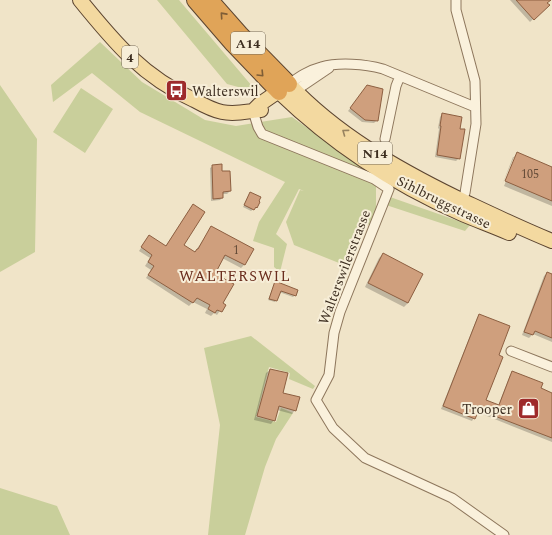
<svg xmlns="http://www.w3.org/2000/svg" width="552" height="535" font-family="Spectral,serif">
	<rect width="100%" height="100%" fill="#f0e4c8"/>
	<path fill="#c9cf9b" d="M157,0H179L257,92L227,84Z
		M100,42L142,82L205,120L236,126L292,117L376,177V228L363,222L349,267L294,245L286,222L300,190L304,191L299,189L276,234L287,244L280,272L274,267V248L253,241L259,222L285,182L140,112L92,73L53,102L51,85Z
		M0,85L37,139L35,252L0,272Z
		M81,88L113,109L85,153L53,132Z
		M390,197L470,225L465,231L386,205Z
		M251,336L315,386L313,389L289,379L290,373L269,367L256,417L276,422L281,408L293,413L276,439L265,467L245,535H208L220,425L204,348Z
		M0,488L57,506L70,535H0Z"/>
	<path fill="#0003" d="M510,0H549L546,3L548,5L530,22Z
		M365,89L377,120L374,123L362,122L348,111Z
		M442,114L459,129V158L456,161L435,157L439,129L438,128L440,117Z
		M517,154L552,169V206L504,186L516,157H514Z
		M513,157H514L502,185Z
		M213,166L221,172L230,191L227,194H222V198L220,200L211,201L210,168Z
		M249,195L256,207L251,211L243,207Z
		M190,209L182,245L194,253L212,227L253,249L244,265L241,268L222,258L214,274L222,304L224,305L217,315L214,313L211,316L205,313L207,309L193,302L189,306L146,278L151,270L145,266L150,258L139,251L146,240L165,247Z
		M383,254L422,274L408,303L404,307L365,287L379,258Z
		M547,273L552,275V342L533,334L529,338L522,335L544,276Z
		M275,282L295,295L293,297L279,292L275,302L268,300Z
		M479,315L497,356L484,400L498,406L510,375L513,372L539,389L552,394V442L477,412L472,421L441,409L477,318Z
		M270,370L282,393L295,410L292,414L277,410L274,420L271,424L254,420L266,373Z"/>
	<path fill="#cf9f7d" stroke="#8d5f41" d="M516,0H551L547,3L550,5L534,20Z
		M367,85L383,89L378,121L365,120L350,108Z
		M442,113L462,117L460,129H465L460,159L437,155L441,126H440Z
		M517,152L552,167V201L505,181Z
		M222,164V171H230L231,191L223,192V198L213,199L212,165Z
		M250,192L261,197L259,201L260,202L257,208L256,207L254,210L244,205Z
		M193,204L205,212L184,245L195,252L197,249H198L211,226L254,249L245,265L225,255L215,274L234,284L223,303L226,305L222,312L217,310L215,313L208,309L210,305L197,298L193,303L148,275L154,266L148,262L152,255L141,247L149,235L166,246Z
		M383,253L423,274L408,303L368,283Z
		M547,272L552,274V338L535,331L533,335L524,332Z
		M275,281L298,290L296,296L281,291L277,301L269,299Z
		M479,314L510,326L499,355L503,357L486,400L499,405L512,371L543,383L541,388L552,393V438L479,410L475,419L443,406Z
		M270,369L288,373L283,393L300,397L296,411L279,406L275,421L257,416Z"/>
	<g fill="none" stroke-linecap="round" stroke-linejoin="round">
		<defs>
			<path id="street" d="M456,0V10L475,81L476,124L465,193
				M289,84C299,77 309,70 321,67C339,62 365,64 383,69L475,107
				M295,91L329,68
				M253,111L258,127L262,134L374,179L389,189L340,312L334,333L329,375L316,400L333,428L365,458L452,498L504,535
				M385,139L396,86L400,76
				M511,351L552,367"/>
			<path id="primary" d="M80,0C114,42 143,77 194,100C203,105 212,110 222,112C236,115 248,111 261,110
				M279,92C331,142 394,184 460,213C476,220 493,226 509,233
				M253,111L260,104L289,84C336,134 396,168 457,198C489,213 520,228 552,241"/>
			<path id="highway" d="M195,0L233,44L279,92
				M210,0L240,34L289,84"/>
		</defs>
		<use href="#street" stroke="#8d765c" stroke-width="11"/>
		<use href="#primary" stroke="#5b4430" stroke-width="16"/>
		<use href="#highway" stroke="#5b4430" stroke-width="18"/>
		<use href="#street" stroke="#faf1dc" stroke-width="9"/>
		<use href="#primary" stroke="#f3d9a0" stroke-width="14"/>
		<use href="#highway" stroke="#e0a458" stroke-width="16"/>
	</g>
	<defs><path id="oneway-chevron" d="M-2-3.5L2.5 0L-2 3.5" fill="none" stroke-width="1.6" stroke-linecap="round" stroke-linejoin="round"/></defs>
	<g stroke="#7e5d36">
		<use href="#oneway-chevron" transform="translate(223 15) rotate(-132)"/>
		<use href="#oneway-chevron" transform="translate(261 74) rotate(46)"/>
	</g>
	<use stroke="#988460" href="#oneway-chevron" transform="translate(345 132) rotate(-144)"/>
	<defs>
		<symbol id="bus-square" viewBox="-11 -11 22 22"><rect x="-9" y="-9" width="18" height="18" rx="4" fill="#9e2a2b" stroke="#f7eed8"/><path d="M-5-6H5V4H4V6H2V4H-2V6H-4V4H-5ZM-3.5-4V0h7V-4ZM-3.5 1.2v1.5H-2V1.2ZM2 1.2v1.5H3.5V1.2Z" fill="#fff"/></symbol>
		<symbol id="shop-square" viewBox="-11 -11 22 22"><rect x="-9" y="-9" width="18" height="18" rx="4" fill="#9e2a2b" stroke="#f7eed8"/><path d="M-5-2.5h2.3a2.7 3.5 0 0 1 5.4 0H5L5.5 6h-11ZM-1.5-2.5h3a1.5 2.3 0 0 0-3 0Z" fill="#fff"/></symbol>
	</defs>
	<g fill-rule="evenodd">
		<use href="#bus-square" x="164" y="78" width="25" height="25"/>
		<use href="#shop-square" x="516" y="396" width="25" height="25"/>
	</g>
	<g text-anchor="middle" stroke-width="4" stroke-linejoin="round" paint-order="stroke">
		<g font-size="12" fill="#624a37">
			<text x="530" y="178">105</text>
			<text x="236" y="254">1</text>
		</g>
		<g fill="#f7eed8" stroke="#756857" stroke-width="1">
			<rect x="231" y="32" width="34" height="22" rx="3"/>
			<rect x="122" y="46" width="16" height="22" rx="3"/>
			<rect x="358" y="142" width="34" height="22" rx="3"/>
		</g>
		<g font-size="13" font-weight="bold" fill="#3d2e20">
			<text x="248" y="48">A14</text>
			<text x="130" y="62">4</text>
			<text x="375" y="158">N14</text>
		</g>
		<g font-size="14" fill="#3d2e20" stroke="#f7eed8" text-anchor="start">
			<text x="192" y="96">Walterswil</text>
			<text x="512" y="414" text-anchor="end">Trooper</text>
		</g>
		<g font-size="14" fill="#3d2e20" stroke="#f7eed8">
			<text transform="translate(444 202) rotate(26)" y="5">Sihlbruggstrasse</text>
			<text transform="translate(344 267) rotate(-69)" y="5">Walterswilerstrasse</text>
		</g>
		<g font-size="15" letter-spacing="1" fill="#6b2e1e" stroke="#f7eed8">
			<text x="235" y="281">WALTERSWIL</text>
		</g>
	</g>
</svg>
